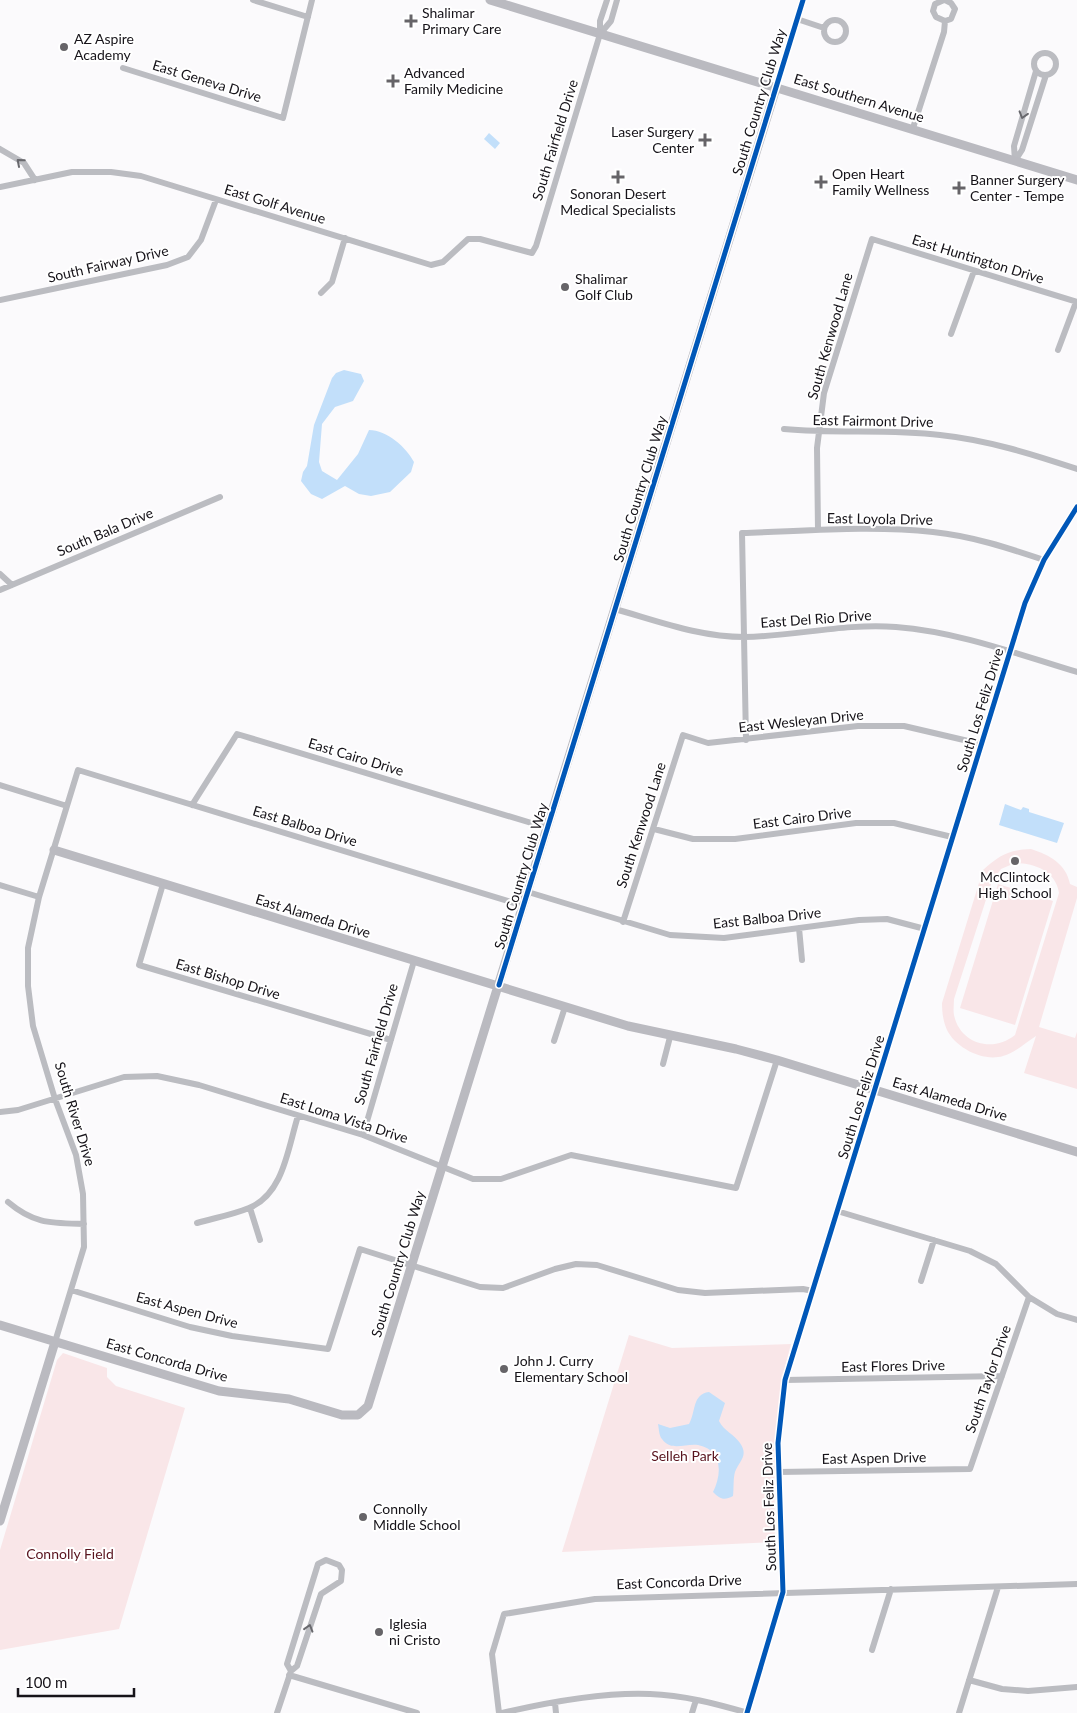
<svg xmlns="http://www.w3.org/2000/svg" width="1077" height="1713" font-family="Lato,sans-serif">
	<rect width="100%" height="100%" fill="#fbfafc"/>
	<path fill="#f9e6e8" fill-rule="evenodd" d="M1031,849C1050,855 1066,864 1070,884L1077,887V898L1039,1027L1075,1038L1077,1032V1089L1024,1073L1036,1036C1025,1043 1015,1053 1003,1056C983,1062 956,1048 947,1030C943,1021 942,1012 942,1003L983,870C1000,855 1008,850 1031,849ZM1015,863C1034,863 1056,871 1059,893L1015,1035C993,1053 960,1044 954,1015C953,1010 954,1004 954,999L992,881L1001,869Z
		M998,884L1053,901L1015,1025L960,1008Z
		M629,1335L672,1348L791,1344C772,1410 774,1474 775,1542L562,1552Z
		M63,1353L107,1368V1377L116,1386L185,1408L119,1629L0,1650V1550L57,1360Z"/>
	<path fill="#c2dffa" d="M489,133L500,143L495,149L484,139Z
		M344,370L361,374L364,381L353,401L335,407L322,424L319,462L322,471L337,480L358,454L369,430C387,430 406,447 414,462L411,472L390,492L371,496L359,494L345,486L322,499L311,494L301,481L303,472L307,466L314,425L332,378L336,373Z
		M1005,804L1021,810L1023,807L1029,809V812L1064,823L1057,843L999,825Z
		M709,1392L725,1403L719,1421C724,1431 734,1434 740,1443C749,1456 739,1461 735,1472C733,1479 734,1488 733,1496C724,1501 720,1499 713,1492C722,1474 723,1450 698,1445C686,1443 671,1452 662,1439C659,1436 659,1429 658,1424L670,1428L689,1424C696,1412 692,1394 709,1392Z"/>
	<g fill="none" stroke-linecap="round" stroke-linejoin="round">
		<path stroke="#bbbcc1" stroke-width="6" d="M253,0L308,17
			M944,0L935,4L933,11L936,17L945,21L951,19L955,9L951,3L945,0
			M797,19L824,28
			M824 31a11 11 0 1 1 22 0a11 11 0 1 1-22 0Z
			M600,34L611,21L617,0
			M1034 64a11 11 0 1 1 22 0a11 11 0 1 1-22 0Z
			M123,68L283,118L312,0
			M776,88L803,0
			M913,128L944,32L945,21
			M0,149L24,163L35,180
			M1015,161L1014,146L1036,71
			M1015,161L1022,150L1046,75
			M0,187L72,172H111L141,176L431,265L443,262L468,239H480L532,253L536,246L600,34V21L607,0
			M321,293L332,282L345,238
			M0,300L167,265L188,257L201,240L216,200
			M951,334L974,271
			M1058,350L1076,302
			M784,429C836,434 888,429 940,435C987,440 1032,454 1077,469
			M818,530L817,448L824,393L872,239L1077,302
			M0,574L12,585
			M0,590L220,497
			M615,609C658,621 699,637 745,637C796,636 845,623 896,627C959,632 1017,654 1077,672
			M746,740L742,533C806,531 870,525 933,532C972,536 1008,548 1044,560
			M0,785L67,806
			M192,805L237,734L548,828
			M654,829L693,839H735L856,823H894L952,837
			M163,884L139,965L391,1040
			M0,885L39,897
			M528,892L670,935L724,938L859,920L887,919L925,929
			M623,922L683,735L708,743L858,726H904L981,744
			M799,928L802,960
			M554,1041L565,1007
			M663,1064L670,1037
			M0,1112L18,1110L124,1077L157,1076L199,1085L363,1135L473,1179H501L571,1155L736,1188L777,1060
			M363,1135L414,961
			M8,1202C34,1224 51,1223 84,1224
			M250,1208L260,1240
			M837,1211L970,1251L996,1264L1029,1297L1057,1314L1077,1320
			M197,1223C214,1218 232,1215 249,1208C284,1194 288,1147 298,1116
			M921,1281L934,1240
			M71,1290L190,1327L232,1336L328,1349L360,1249L480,1287L503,1288L555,1269L576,1264L597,1265L678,1290L705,1293L803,1289L813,1291
			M55,1342L84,1247L83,1194L76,1155L55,1099L33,1026L28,986V948L39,897L78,770L524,906
			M785,1380L1002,1376
			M779,1472L970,1469L1029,1297
			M872,1650L891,1589
			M289,1675L417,1713
			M969,1680L1002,1689L1028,1691L1077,1687
			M555,1703L556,1713
			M277,1713L291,1671L297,1666L321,1594L341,1581L342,1570L339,1565L326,1560L318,1564L287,1664L291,1671
			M499,1713L492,1654L504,1614L595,1599L1077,1584
			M502,1713C549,1702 602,1692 650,1694C683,1695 717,1704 748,1713
			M692,1713L696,1700
			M747,1713L783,1592L778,1443L785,1380L1025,603L1044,560L1077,507
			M959,1713L998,1587"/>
		<path stroke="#babac0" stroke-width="9" d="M490,0L1077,180
			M54,850L628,1026L736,1049L777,1060L1077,1152
			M0,1325L219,1391L289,1399L342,1415H358L368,1406L776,88
			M0,1521L55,1342"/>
		<defs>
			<path id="cycleway" d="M499,985L803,0
				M747,1713L783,1592L778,1443L785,1380L1025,603L1044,560L1077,507"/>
		</defs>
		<use href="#cycleway" stroke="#fff" stroke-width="8"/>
		<use href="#cycleway" stroke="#0057b8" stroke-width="5"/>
	</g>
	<defs><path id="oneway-chevron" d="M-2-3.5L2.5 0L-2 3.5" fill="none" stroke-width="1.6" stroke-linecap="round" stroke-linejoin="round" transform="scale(1.25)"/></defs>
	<g stroke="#68686d">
		<use href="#oneway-chevron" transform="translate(1023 115) rotate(107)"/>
		<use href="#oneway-chevron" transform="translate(20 162) rotate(-139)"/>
		<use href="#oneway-chevron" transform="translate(309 1628) rotate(-73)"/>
	</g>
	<g fill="#666468" stroke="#fff" stroke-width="2">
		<path d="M408.5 13.5h5v5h5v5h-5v5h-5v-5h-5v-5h5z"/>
		<circle cx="64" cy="47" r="5"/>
		<path d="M390.5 73.5h5v5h5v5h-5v5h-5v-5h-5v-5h5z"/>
		<path d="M702.5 132.5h5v5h5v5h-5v5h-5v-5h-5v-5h5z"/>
		<path d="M615.5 169.5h5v5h5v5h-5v5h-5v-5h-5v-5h5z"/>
		<path d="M818.5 174.5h5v5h5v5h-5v5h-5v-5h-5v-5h5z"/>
		<path d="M956.5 180.5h5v5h5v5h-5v5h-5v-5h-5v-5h5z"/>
		<circle cx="565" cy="287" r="5"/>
		<circle cx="1015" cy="861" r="5"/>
		<circle cx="504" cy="1369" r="5"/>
		<circle cx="363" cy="1517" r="5"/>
		<circle cx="379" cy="1632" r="5"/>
	</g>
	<g text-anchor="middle" stroke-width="4" stroke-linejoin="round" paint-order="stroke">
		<g font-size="14" fill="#161319" stroke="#fff" text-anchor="start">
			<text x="422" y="18">Shalimar<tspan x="422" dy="16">Primary Care</tspan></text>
			<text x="74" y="44">AZ Aspire<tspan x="74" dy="16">Academy</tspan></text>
			<text x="404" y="78">Advanced<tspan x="404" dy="16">Family Medicine</tspan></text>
			<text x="694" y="137" text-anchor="end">Laser Surgery<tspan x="694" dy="16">Center</tspan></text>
			<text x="832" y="179">Open Heart<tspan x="832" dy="16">Family Wellness</tspan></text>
			<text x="970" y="185">Banner Surgery<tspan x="970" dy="16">Center - Tempe</tspan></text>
			<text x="618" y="199" text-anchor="middle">Sonoran Desert<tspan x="618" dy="16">Medical Specialists</tspan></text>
			<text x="575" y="284">Shalimar<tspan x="575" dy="16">Golf Club</tspan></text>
			<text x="1015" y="882" text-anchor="middle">McClintock<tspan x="1015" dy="16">High School</tspan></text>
			<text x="514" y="1366">John J. Curry<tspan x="514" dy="16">Elementary School</tspan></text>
			<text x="373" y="1514">Connolly<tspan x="373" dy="16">Middle School</tspan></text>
			<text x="389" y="1629">Iglesia<tspan x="389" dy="16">ni Cristo</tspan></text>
		</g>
		<g font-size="14" fill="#161319" stroke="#fff">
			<text transform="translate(207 81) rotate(17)" y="5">East Geneva Drive</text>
			<text transform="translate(859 98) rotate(17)" y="5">East Southern Avenue</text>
			<text transform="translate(759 102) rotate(-73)" y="5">South Country Club Way</text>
			<text transform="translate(555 140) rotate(-73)" y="5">South Fairfield Drive</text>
			<text transform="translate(275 204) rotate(17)" y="5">East Golf Avenue</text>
			<text transform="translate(978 259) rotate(17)" y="5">East Huntington Drive</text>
			<text transform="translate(108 264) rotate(-13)" y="5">South Fairway Drive</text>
			<text transform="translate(830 336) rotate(-74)" y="5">South Kenwood Lane</text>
			<text transform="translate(873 421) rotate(1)" y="5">East Fairmont Drive</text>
			<text transform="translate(640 489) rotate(-73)" y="5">South Country Club Way</text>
			<text transform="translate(880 519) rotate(1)" y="5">East Loyola Drive</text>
			<text transform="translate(105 532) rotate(-23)" y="5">South Bala Drive</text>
			<text transform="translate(816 619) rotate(-4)" y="5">East Del Rio Drive</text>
			<text transform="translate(980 710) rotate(-73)" y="5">South Los Feliz Drive</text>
			<text transform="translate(801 721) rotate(-6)" y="5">East Wesleyan Drive</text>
			<text transform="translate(356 757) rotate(17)" y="5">East Cairo Drive</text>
			<text transform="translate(802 818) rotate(-7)" y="5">East Cairo Drive</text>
			<text transform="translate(641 825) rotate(-72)" y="5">South Kenwood Lane</text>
			<text transform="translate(305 826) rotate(17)" y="5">East Balboa Drive</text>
			<text transform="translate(521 876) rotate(-73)" y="5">South Country Club Way</text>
			<text transform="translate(313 916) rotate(17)" y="5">East Alameda Drive</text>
			<text transform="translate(767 918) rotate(-6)" y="5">East Balboa Drive</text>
			<text transform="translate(228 979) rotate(17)" y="5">East Bishop Drive</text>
			<text transform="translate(376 1044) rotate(-74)" y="5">South Fairfield Drive</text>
			<text transform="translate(861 1097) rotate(-73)" y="5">South Los Feliz Drive</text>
			<text transform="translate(950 1099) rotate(17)" y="5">East Alameda Drive</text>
			<text transform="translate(75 1114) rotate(73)" y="5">South River Drive</text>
			<text transform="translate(344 1118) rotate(18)" y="5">East Loma Vista Drive</text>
			<text transform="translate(398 1264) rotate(-73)" y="5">South Country Club Way</text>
			<text transform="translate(187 1310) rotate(15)" y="5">East Aspen Drive</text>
			<text transform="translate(167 1360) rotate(16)" y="5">East Concorda Drive</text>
			<text transform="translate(893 1366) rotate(-1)" y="5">East Flores Drive</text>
			<text transform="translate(988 1379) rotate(-71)" y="5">South Taylor Drive</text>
			<text transform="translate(874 1458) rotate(-1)" y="5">East Aspen Drive</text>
			<text transform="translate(769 1507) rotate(-92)" y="5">South Los Feliz Drive</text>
			<text transform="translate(679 1582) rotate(-2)" y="5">East Concorda Drive</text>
		</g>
		<g font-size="14" fill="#59141e" stroke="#fff">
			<text x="685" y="1461">Selleh Park</text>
			<text x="70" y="1559">Connolly Field</text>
		</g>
	</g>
	<path d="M18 1688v8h116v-8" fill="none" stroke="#161319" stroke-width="2.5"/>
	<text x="25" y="1688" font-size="15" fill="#161319" stroke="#ffffff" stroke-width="4" paint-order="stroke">100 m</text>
</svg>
